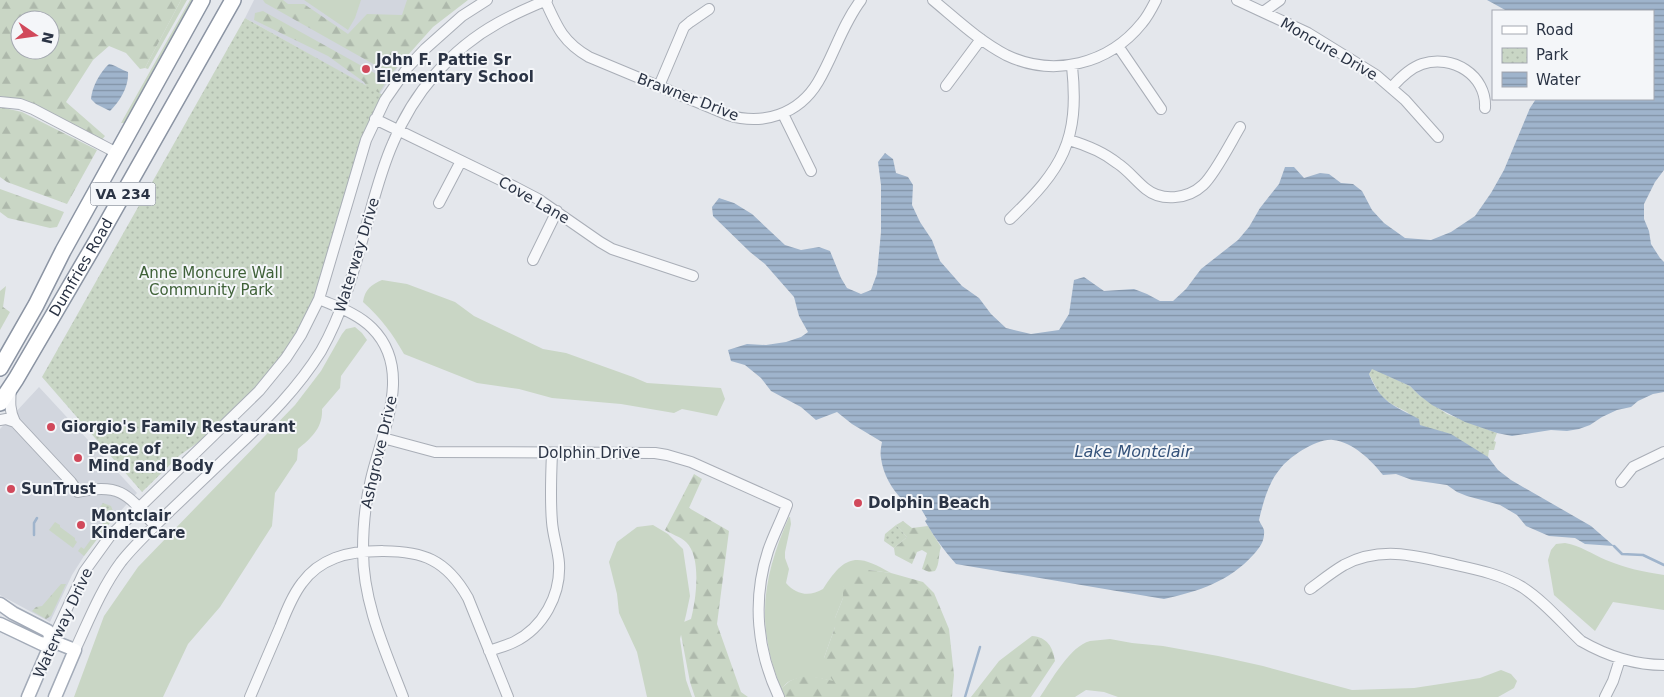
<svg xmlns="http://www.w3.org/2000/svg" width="1664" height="697" font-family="'DejaVu Sans',sans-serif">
	<defs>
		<pattern id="forest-firs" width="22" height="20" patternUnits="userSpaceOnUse" patternTransform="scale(1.25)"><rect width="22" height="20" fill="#c9d6c5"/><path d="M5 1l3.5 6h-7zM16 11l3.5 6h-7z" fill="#adb8ab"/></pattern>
		<pattern id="park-dots" width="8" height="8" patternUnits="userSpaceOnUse" patternTransform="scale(1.25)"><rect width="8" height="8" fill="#c9d6c5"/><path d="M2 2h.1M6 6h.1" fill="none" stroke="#adb8ab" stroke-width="1.8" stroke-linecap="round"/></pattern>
		<pattern id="water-rules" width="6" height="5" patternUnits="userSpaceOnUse" patternTransform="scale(1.25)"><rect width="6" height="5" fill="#9fb4cc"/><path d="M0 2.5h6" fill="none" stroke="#8293a7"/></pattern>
	</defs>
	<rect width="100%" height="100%" fill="#e4e7ec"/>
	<path fill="#d2d6de" d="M254,0H456L413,44L380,94L245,18Z
		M39,387L137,493L105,528L84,556L72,575L50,622L0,595V429Z"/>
	<path fill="#c9d6c5" d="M181,0H187L148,69L145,68Z
		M190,0H195L127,121L124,123H121Z
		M304,0H361L355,18L348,30Z
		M382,280L407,284L455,302L474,316L543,349L566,353L633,377L647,383L721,388L725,399L717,416L682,409L674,413L621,404L552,398L519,389L477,383L404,354C392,333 381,318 363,302C365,289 371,285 382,280Z
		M355,327L362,333L367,340L341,376L340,388L322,409C323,428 311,438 298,449L297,460L275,493L272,526L220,607L188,644L163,697H74L104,616L138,567L295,405L321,371L342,334L346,329Z
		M789,517H790L791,524L785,552V558L789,569L786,583C796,595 810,597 823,589C845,554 857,553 891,573L869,570L843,587V598L835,618V627L824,658L834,682C820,677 804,674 790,681C787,682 784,686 781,689C776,674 770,659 768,644C759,599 771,558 789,517Z
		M55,522L60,525V527L75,538V540L77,542L73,548L49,530Z
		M107,522L109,524L84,556L78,551L81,547L84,549L103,523Z
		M653,525L668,534L683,549L690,596L686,615L680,639L686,680L692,697H647L637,652L619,613L617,594L609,562L617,542L637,527Z
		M1565,543C1581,546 1592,554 1606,560C1625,568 1644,572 1664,575V610L1613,602L1595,631L1554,595L1548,560L1551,550L1556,544Z
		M1110,639L1132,643L1163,646L1218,656L1263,666L1352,690L1414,688L1480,678L1501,670L1511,674L1517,681L1514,688L1498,697H1118L1104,692L1086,690L1075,697H1040C1051,681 1070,646 1090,641C1097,640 1104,640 1110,639Z"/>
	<path fill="url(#forest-firs)" fill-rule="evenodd" d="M0,0H181L145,68L140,69L126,53L109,46L93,60L66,102L105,136L101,141L27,101L0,96ZM20,20H50V50H20Z
		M263,0H283L288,4H304L348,34L367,14L402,15L407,0H468L433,27L391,74L265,3Z
		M263,11L387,80L375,100L364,82L328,56L254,20L255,13Z
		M0,107L22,112L97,150L67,204L7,182L0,177Z
		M0,189L64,212L57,227L50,228L8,218L0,212Z
		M6,286L3,307L10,312L0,330V291Z
		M694,474L702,479L689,508L729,531L717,624L741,692L748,697H695L690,682L679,624L691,619C696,600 702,557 686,542C681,537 671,534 665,530Z
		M903,521L912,528L928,526L941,547C938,555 940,564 935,571L929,572L922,569L927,553L922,550L917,552L912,564L895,555L894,548L907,537L896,525Z
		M869,570L891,573L923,582L934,593L949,629L954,675L952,697H785L781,689C784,686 787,683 790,681C803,673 820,677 833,681L823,666L824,658L835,627V618L843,598V587L845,578L853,571Z
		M61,584H66L51,616L46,619L32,611L36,607L42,606Z
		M1032,636C1047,637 1053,647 1055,661L1031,697H971L999,661Z"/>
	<path fill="url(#park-dots)" d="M245,18L383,95L366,128L323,275L309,310L293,341L266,378L203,439L180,455L142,492L42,377Z
		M1372,368L1410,386L1419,395L1447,414L1497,433L1494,441L1496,442L1494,450H1489L1488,457L1420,425L1407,412L1391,404L1380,395L1369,374Z
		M103,503L111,506L115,516L109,524L103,523L100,521V517L95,514Z
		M896,525L907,537L894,548L884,541L885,534Z"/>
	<path fill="url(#water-rules)" d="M1487,0H1664V170L1655,182L1644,204V219L1649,231L1651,244L1660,258L1664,262V392L1653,394L1638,401L1631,407L1617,410L1602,417L1590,425L1579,429L1567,431L1551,430L1512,436L1497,433L1465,422L1432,405L1419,395L1410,386L1372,369L1369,374C1381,403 1393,405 1419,419L1420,425L1451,434L1488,457L1498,470L1511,480L1591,526L1614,546L1585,544L1575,538L1549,536L1526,526L1517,515L1500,505L1467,496L1457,492L1447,485L1412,480L1396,474L1383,475C1371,460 1353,442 1333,440C1317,438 1289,457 1280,469C1268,483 1263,503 1259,520C1260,523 1263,527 1264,530C1265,541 1260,547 1254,554C1229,582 1199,591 1164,599L956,564C944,550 934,537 925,521L927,519L920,507L917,508L910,496L903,500C892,490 883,474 881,458C880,453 881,447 882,442L852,424L837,412L816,420L801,407L771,391L761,378L745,365L731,361L728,350L747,344L766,345L786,342L801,337L808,332L799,316L794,297L765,264L750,252L713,216L712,207L719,198L734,203L752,214L785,245L801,250L819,247L830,251L841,278L847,288L861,294L871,290L877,274L881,232V185L878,162L885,153L893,159L896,173L908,177L913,185L912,205L920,222L932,240L940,261L962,286L979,298L991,314L1006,328L1031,334L1059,330L1069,314L1074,280L1084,277L1104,291L1134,289L1147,294L1160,301H1173L1186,289L1201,269L1238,240L1249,227L1260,208L1279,184L1285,167H1294L1304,178L1320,173L1329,174L1341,183L1353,184L1362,191L1372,210L1384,223L1405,238L1431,240L1451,232L1475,216L1491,193L1504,170L1530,108L1536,99H1653V11H1507Z
		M109,64C116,65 121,70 128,72C129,87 120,101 110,111L96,104L91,99C92,87 100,72 109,64Z"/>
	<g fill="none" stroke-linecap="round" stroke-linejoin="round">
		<path stroke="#9fb4cc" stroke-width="2.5" d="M34,535V523L37,518
			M1614,546L1622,554L1643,555L1664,565
			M965,697L980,647"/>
		<defs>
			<path id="minor" d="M545,0C557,27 563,42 589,57L728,115C763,126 799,114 818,82C834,55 842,25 861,0
				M933,0C956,19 979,41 1006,55C1054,78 1109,64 1142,23C1148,16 1152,8 1156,0
				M1237,0L1308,33L1376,75L1405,100L1438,137
				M1263,12L1280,0
				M1118,46L1161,109
				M659,86L684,27L690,22L709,9
				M946,86L981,39
				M1392,87C1400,78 1410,68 1422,64C1452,54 1487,75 1485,108
				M0,102L20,104L33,109L117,153
				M783,114L811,171
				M375,119L515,187L538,199L600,242L612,249L693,276
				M1069,140C1086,145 1102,151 1117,163C1128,170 1136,181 1146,189C1162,202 1188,199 1203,185C1215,174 1231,142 1240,127
				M439,203L461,161
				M1010,219C1062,169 1080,141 1072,66
				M533,260L557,211
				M319,299C337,307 357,313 372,328C414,370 382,431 371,479C365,503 363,527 363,551C363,603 385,650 403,697
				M11,388C10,401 9,410 15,422L71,482L78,492C121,482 129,496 155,526
				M0,420L6,419L15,422
				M383,438L435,452L655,453L667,455L691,462L787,505C781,521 773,536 768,551C752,600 757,651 779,697
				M1621,482L1633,467L1664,452
				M1310,589C1321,581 1332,572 1344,565C1381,545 1418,556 1456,565C1479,570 1502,575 1522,587C1544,601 1562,623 1581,641C1607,656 1634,665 1664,665
				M52,641L84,572L110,536L259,391L286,358L301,335L319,299L366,140L385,100L408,67L425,49L462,16L487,0
				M75,650C89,620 101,589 121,562C136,543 153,528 170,511C192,490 214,469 236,448C268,418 298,388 321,351C342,314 353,274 364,234C373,203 380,172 393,143C413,93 451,49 498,23C514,14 530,7 547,0
				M489,651C497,648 506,646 514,642C543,628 561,595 559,563C558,549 553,536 552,522C550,499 551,476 552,453
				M250,697C260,674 270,650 280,627C286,612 292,596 302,583C310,572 322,563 335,558C359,549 409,548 432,560C448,568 459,582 468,598L508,697
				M1605,697L1613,681L1620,659"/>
			<path id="major" d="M0,604L13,613L48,631L52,641L75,650L55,697
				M0,624L42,644L52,641
				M28,697L52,641"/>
			<g id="highway">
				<path d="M0,368L36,305L63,251L202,0"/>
				<path id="s1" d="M0,403L16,379L96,242L233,0"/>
			</g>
		</defs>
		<use href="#minor" stroke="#a9aeb7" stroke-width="12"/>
		<use href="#major" stroke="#a3abb8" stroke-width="15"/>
		<use href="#highway" stroke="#8b94a3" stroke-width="18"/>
		<use href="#minor" stroke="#f7f8fa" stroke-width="10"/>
		<use href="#major" stroke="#fff" stroke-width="12"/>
		<use href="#highway" stroke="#fff" stroke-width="15"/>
	</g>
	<g fill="#d1495b" stroke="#f4f6f9" stroke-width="2">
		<circle cx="366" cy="69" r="5"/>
		<circle cx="51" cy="427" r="5"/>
		<circle cx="78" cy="458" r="5"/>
		<circle cx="11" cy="489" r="5"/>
		<circle cx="858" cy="503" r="5"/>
		<circle cx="81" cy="525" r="5"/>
	</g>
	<g text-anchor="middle" stroke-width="4" stroke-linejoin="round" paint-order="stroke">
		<rect fill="#f4f6f9" stroke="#676e7b" stroke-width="1" x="90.5" y="182.5" width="65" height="23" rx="4"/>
		<g font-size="14" font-weight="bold" fill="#2b3445">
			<text x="123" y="199">VA 234</text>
		</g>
		<g font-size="15" fill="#2b3445" stroke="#f4f6f9">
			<text transform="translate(1329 49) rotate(30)" y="5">Moncure Drive</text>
			<text transform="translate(688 97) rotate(21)" y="5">Brawner Drive</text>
			<text transform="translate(534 200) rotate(30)" y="5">Cove Lane</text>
			<text transform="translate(357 255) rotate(-73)" y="5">Waterway Drive</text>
			<text dy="5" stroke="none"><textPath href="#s1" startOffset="158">Dumfries Road</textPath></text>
			<text transform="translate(379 452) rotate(-77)" y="5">Ashgrove Drive</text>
			<text x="589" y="458">Dolphin Drive</text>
			<text transform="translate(63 623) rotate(-65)" y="5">Waterway Drive</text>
		</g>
		<g font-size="15" font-weight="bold" fill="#2b3445" stroke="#f4f6f9" text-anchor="start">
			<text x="376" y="65">John F. Pattie Sr<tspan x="376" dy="17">Elementary School</tspan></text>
			<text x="61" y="432">Giorgio's Family Restaurant</text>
			<text x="88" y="454">Peace of<tspan x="88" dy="17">Mind and Body</tspan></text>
			<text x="21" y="494">SunTrust</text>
			<text x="868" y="508">Dolphin Beach</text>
			<text x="91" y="521">Montclair<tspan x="91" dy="17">KinderCare</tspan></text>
		</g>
		<g font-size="15" fill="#3f6138" stroke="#f4f6f9">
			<text x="211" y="278">Anne Moncure Wall<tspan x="211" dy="17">Community Park</tspan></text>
		</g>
		<g font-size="16" font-style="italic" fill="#34527a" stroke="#f4f6f9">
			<text x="1133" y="457">Lake Montclair</text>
		</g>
	</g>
	<rect x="1492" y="10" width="162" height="90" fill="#f4f6f9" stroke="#a4a8b1"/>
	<rect x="1502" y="26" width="25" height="8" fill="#ffffff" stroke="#a4a8b1"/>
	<text x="1536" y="35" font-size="15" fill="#2b3445">Road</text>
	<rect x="1502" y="48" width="25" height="15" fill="url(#park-dots)" stroke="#a4a8b1"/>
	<text x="1536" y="60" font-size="15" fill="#2b3445">Park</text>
	<rect x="1502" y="72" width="25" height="15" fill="url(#water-rules)" stroke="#a4a8b1"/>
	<text x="1536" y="85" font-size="15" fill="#2b3445">Water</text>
	<g transform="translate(35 35) rotate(103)"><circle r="24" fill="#f4f6f9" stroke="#a4a8b1"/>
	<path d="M0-4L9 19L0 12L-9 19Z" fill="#d1495b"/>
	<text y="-8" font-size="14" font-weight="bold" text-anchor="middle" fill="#2b3445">N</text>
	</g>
</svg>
